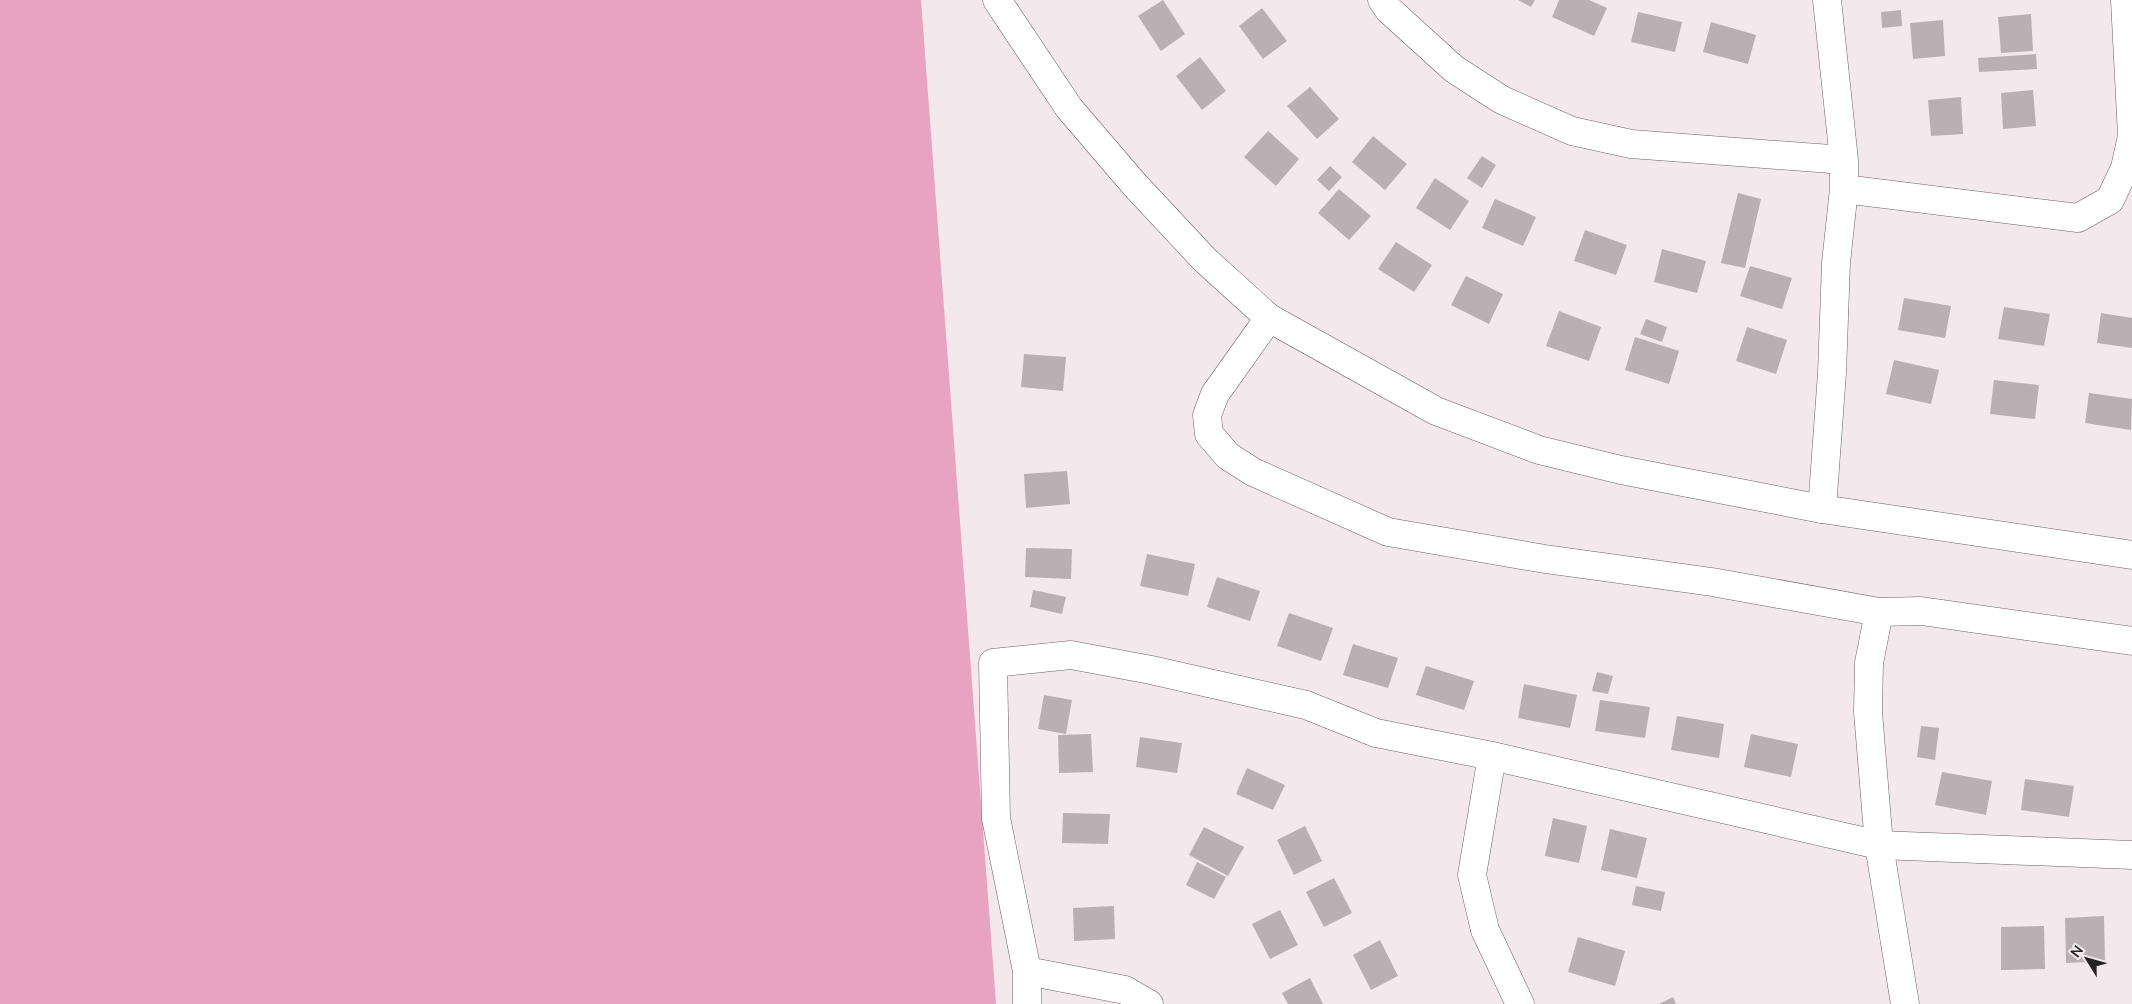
<svg xmlns="http://www.w3.org/2000/svg" width="2132" height="1004" font-family="Mulish,sans-serif">
	<rect width="100%" height="100%" fill="#f3e8ec"/>
	<path fill="#e8a3c1" d="M0,0H921L996,1004H0Z"/>
	<path fill="#baafb3" d="M1163,0L1185,34L1161,51L1138,16Z
		M1518,0H1535L1531,7Z
		M1559,0H1589L1607,8L1594,36L1552,17Z
		M1262,8L1287,41L1263,59L1239,26Z
		M1901,10L1902,26L1882,28L1881,12Z
		M1638,12L1682,22L1675,52L1631,42Z
		M2031,14L2033,51L2001,53L1998,17Z
		M1943,20L1945,56L1913,59L1910,23Z
		M1711,22L1756,35L1748,64L1703,52Z
		M2036,54L2037,69L1979,72L1978,58Z
		M1200,57L1226,91L1202,110L1176,76Z
		M1310,87L1339,119L1317,139L1287,106Z
		M2033,90L2036,126L2003,129L2001,93Z
		M1961,97L1963,134L1931,136L1928,100Z
		M1268,131L1299,159L1276,186L1244,157Z
		M1373,136L1407,164L1385,190L1352,162Z
		M1482,156L1496,165L1482,188L1467,178Z
		M1330,166L1342,177L1329,191L1317,180Z
		M1435,178L1469,201L1450,230L1416,208Z
		M1339,189L1371,216L1349,240L1318,213Z
		M1738,193L1761,199L1745,268L1721,263Z
		M1495,199L1536,217L1523,246L1482,228Z
		M1585,230L1627,245L1616,275L1574,261Z
		M1396,242L1432,265L1414,292L1378,269Z
		M1662,249L1706,261L1697,293L1654,282Z
		M1750,266L1792,278L1782,309L1740,296Z
		M1466,276L1503,294L1489,324L1451,305Z
		M1904,298L1951,306L1945,338L1898,330Z
		M2004,307L2050,314L2044,346L1998,339Z
		M1559,311L1601,327L1589,361L1546,346Z
		M2101,313L2132,318V348L2097,343Z
		M1646,319L1667,327L1662,342L1640,334Z
		M1747,327L1787,340L1776,374L1736,361Z
		M1635,337L1679,351L1669,384L1625,370Z
		M1024,354L1066,357L1063,391L1021,387Z
		M1894,360L1939,370L1931,404L1886,394Z
		M1994,380L2039,385L2035,419L1990,414Z
		M2089,393L2132,399L2131,430L2085,423Z
		M1067,471L1070,504L1026,508L1024,474Z
		M1026,548L1072,549L1071,579L1025,577Z
		M1147,554L1195,564L1188,596L1140,586Z
		M1217,577L1260,591L1250,621L1207,607Z
		M1033,590L1066,597L1062,614L1030,607Z
		M1289,613L1333,628L1321,661L1277,646Z
		M1353,644L1398,658L1388,688L1343,675Z
		M1426,666L1474,681L1464,710L1416,695Z
		M1597,672L1613,676L1608,694L1592,691Z
		M1524,684L1577,695L1570,728L1518,718Z
		M1044,695L1072,700L1066,734L1038,729Z
		M1600,700L1650,707L1645,738L1595,731Z
		M1677,716L1724,724L1719,758L1671,750Z
		M1921,726L1939,728L1935,760L1917,757Z
		M1091,734L1093,772L1059,773L1058,735Z
		M1751,734L1798,744L1791,777L1744,767Z
		M1140,737L1182,743L1177,773L1136,767Z
		M1247,768L1285,785L1273,810L1236,794Z
		M1942,772L1992,781L1986,815L1935,805Z
		M2025,779L2074,786L2069,817L2021,810Z
		M1063,813L1110,814L1108,844L1062,843Z
		M1553,818L1587,826L1579,863L1545,856Z
		M1305,826L1322,861L1294,875L1277,840Z
		M1204,827L1244,847L1228,876L1189,855Z
		M1610,829L1647,838L1637,878L1601,870Z
		M1197,862L1226,877L1214,899L1186,885Z
		M1334,878L1352,913L1324,927L1306,892Z
		M1636,886L1665,892L1661,911L1632,905Z
		M1114,906L1115,939L1074,941L1073,908Z
		M1280,910L1298,945L1270,959L1252,924Z
		M2104,916L2105,961L2066,963L2065,918Z
		M2044,926L2045,969L2001,970V927Z
		M1578,937L1625,951L1615,986L1568,972Z
		M1380,940L1398,976L1371,990L1353,955Z
		M1310,978L1323,1004H1288L1282,993Z
		M1673,997L1676,1004H1659Z"/>
	<g fill="none" stroke-linecap="round" stroke-linejoin="round">
		<defs>
			<path id="minor" d="M1382,0L1389,10L1454,69L1502,100L1572,131L1631,144L1844,160
				M1844,189L2078,218L2110,200L2125,168L2132,136L2125,0
				M1269,318L1215,394L1207,415L1209,434L1228,456L1253,472L1388,532L1545,559L1712,582L1879,612
				M1822,509L1832,373L1836,263L1844,189V160L1827,0
				M1492,756L1472,875L1485,930L1520,1004
				M1027,971L1125,990L1149,1004
				M1027,1004V971L996,818L993,663L1071,655L1151,670L1306,705L1376,733L1492,756L1879,845L2132,855
				M1905,1004L1879,845L1868,712L1869,663L1879,612L1921,611L2132,641"/>
			<path id="tertiary" d="M997,0L1069,108L1134,184L1205,260L1269,318L1436,411L1539,450L1621,470L1822,509L2132,555"/>
		</defs>
		<use href="#minor" stroke="#6b6165" stroke-width="29"/>
		<use href="#tertiary" stroke="#6b6165" stroke-width="29"/>
		<use href="#minor" stroke="#fff" stroke-width="28"/>
		<use href="#tertiary" stroke="#fff" stroke-width="28"/>
	</g>
	<g transform="translate(2087 959) rotate(307)" stroke="#f3e8ec" stroke-width="4" paint-order="stroke">
	<path d="M0-4L9 19L0 12L-9 19Z" fill="#272324"/>
	<text y="-8" font-size="14" font-weight="bold" text-anchor="middle" fill="#272324">N</text>
	</g>
</svg>
